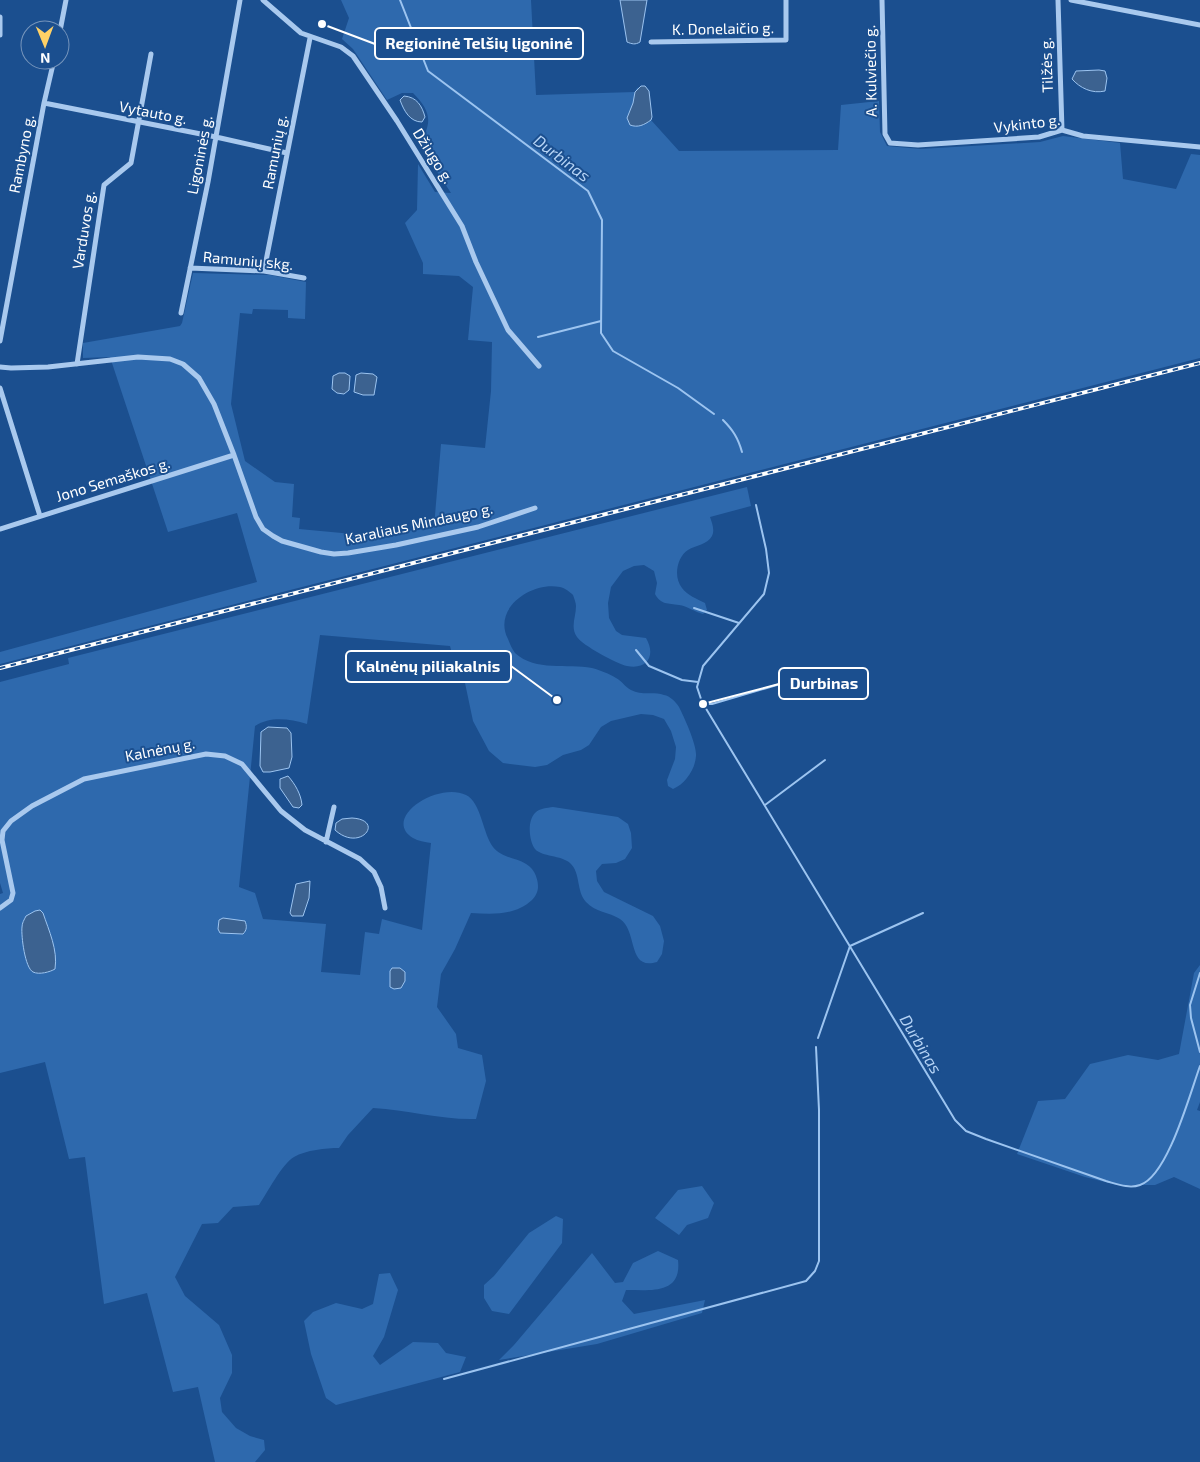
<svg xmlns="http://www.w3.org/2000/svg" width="1200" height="1462" font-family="'Exo 2',sans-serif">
	<rect width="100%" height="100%" fill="#1b4f8f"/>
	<path fill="#2e69ad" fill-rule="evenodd" d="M341,0H531L536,95L635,92L637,88L645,86L649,91L651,120L679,151L838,150L841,105L879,101L880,132L887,146L920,149L1040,142L1063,136L1120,143L1123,179L1176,189L1191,154L1200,155V358L0,664V652L257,582L237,513L168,532L110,357L83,358V343L180,326L182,323L193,273L270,275L306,282L305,319L288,318V310L253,309L252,314L240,313L231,404L245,461L275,482L294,484L292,517L300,518L299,529L374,536L434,527L441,444L485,448L491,391L492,342L468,340L473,287L459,276L423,274V263L405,223L417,210L418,164L435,192L451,193L419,144C433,123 431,111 413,93H402L387,100L353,49L342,39L349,18Z
		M747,487L751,506L710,517C712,523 715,530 712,536C707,545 696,545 688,550C677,557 673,577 682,588C687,595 697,599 705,603L707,610L703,614C695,612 687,606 679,605C668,603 661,605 655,594L657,583L654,571L644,565L634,566L623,571L611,587L608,603L609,618L616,631L622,635L646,638C656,655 648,670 627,666C617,664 582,645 577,637C570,627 576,617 576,606C576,603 574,598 573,595C570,592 565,588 560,587C532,581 492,608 508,639C510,644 512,649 515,653C536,672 567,663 592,668C599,670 610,674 616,678C622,681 625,687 631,690C642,696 653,691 664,695C670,696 676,702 679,707C684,717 697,745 696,756C695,770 685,784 673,789L668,786L667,780L675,759L676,747L671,731L664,719L653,715L641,714L611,721L601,727L589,745L581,750L563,755L547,765L535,767L503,763L489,751L473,721L465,683L455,665L450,646L320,635L307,724C289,719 271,716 255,726L239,887L255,893L263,919L326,924L321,972L360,975L365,932L379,934L382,919L422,930L431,843C425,842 418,841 413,838C381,818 438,781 466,795C481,802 483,834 493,847C503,860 522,857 532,869C536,874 538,881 538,887C538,892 535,897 532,900C515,916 492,914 471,913L455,949L441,974L437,1007L456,1034L458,1048L482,1055L486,1081L476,1119C441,1120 408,1110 373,1108L348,1135L339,1148C326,1148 306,1150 294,1157C282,1164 267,1193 259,1205L233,1207L218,1223L202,1224L175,1277L185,1296L219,1325L232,1355V1373L220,1398L222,1412L236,1428L250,1436L264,1440L265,1450L255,1462H215L198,1387L173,1392L147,1293L104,1304L85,1157L69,1159L45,1062L0,1073V894L3,893L0,883V682L69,664L68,658ZM52,941L55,969L44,973H35Z
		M553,807L618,817L628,824L631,833L632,848L625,859L616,863L602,864L596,871L597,881L604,892L653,916L660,926L664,941L662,954L657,962C627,971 638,931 620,919C609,912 595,912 586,902C576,891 581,873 570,863C561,855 542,857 535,849C529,841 527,821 535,813C540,808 547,808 553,807Z
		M1200,965V1102L1197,1110L1200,1111V1189L1174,1177L1155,1185H1117L1085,1177L1017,1154L1038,1101L1065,1099L1090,1064L1128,1055L1158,1060L1179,1054L1194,973Z
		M702,1186L714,1203L708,1218L687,1225L679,1235L655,1218L678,1190Z
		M556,1216L563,1219L562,1243L509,1314L492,1311L484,1298V1285L494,1276L529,1233Z
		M658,1251L678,1260C682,1295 650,1290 626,1290L622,1301L634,1314L705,1300L702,1313L597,1344L499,1360L514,1345L592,1253L615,1283L623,1282L633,1263Z
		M390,1273L398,1290L384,1337L373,1356L380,1365L413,1342L438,1343L446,1353L466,1357L460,1372L336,1405L326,1398L311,1354L304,1321L313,1312L336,1303L362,1309L373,1304L379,1274Z"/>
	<path fill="#3c6290" stroke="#9cc4f0" d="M620,0H647L640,42C635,45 632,44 627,42Z
		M1099,70L1105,71L1107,78L1105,91C1092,94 1080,88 1072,79L1076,71Z
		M641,86H645L649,91L652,117L651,120C644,125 638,128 630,125L627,118L633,103L635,92Z
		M404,96C417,97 422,106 425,117L422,122C410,122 404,111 400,100Z
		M339,373H345L350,376L349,390L344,394L337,393L332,389L333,376Z
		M361,373L373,374L377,377L374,395H363L354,392L356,375Z
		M268,727L287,728L291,733L292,757L289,768L270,772H263L260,766L261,732Z
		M288,776C295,784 301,794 302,805L299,808L293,807L280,788V779Z
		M352,818C386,820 360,853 335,830L336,823L342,819Z
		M310,881L309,898L303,916H292L290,913L296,884Z
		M40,910L43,913C49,931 58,950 55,969C50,972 39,975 33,972C25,968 21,936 22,927C22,923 24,920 26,916L35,911Z
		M223,918L245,921C247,926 247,930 243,934L220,933L218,929L219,920Z
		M392,968H400L405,972V981L401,988L394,989L390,987V971Z"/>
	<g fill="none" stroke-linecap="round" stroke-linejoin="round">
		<path stroke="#9cc4f0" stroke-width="2" d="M400,0L428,71L588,191L602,220L601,333L613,351L678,388L714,414
			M538,337L601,321
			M723,420C733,430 738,438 742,452
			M756,505L766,549L769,573L764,594L703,666L697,687L702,702L955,1120L966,1131L986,1139L1106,1181C1117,1184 1129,1189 1140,1185C1168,1176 1190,1093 1200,1066
			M694,608L739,623
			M636,650L649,666L682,680L698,682
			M705,704H712L787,682
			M765,805L825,760
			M1200,973L1190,1005L1191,1018L1200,1052
			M818,1038L850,946L923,913
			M444,1379L806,1281L815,1271L819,1261V1110L816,1047"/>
		<path stroke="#a9c9ee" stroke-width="5" d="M263,0L301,33L341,47L353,56L397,121L462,226L476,262L508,330L539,366
			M882,0L885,134L890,143L918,145L1039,137L1062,130L1083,136L1200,147
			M1058,0L1062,130
			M1071,0L1200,25
			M0,17V35
			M60,31L66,0
			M651,42L786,40V0
			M44,103L216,137L287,153
			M190,268L264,271L304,278
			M264,271L310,38
			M181,313L208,182L240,0
			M0,341L44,103L54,60
			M77,364L104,185L131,163L151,54
			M0,367L11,368L48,367L138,357L170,359L183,364L199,378L214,404L234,455L256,517L263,529L273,536L282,541L321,552L334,554L348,553L396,545L478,527L535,508
			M0,388L40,516
			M0,529L234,455
			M326,842L334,807
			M0,908L11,900L13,893L2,840L3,831L11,821L32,806L84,779L206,754L225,756L242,764L281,811L305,830L360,859L374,872L381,887L385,908"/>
		<defs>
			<path id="rail" d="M0,668L1200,363"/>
		</defs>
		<use href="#rail" stroke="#fff" stroke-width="4"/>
		<use href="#rail" stroke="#1b4f8f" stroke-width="2" stroke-dasharray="5.5" stroke-linecap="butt"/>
	</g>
	<g text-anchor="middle" stroke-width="4" stroke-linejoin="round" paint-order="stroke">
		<g font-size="15" fill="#fff" stroke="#1b4f8f">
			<text transform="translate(723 29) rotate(-1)" y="5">K. Donelaičio g.</text>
			<text transform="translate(1047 65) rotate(-92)" y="5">Tilžės g.</text>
			<text transform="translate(871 71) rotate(-91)" y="5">A. Kulviečio g.</text>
			<text transform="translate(153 113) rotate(11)" y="5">Vytauto g.</text>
			<text transform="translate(1027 124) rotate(-7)" y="5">Vykinto g.</text>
			<text transform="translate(275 152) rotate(-79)" y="5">Ramunių g.</text>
			<text transform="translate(22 154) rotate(-79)" y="5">Rambyno g.</text>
			<text transform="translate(200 155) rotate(-79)" y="5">Ligoninės g.</text>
			<text transform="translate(433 156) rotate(58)" y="5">Džiugo g.</text>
			<text transform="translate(84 230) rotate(-81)" y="5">Varduvos g.</text>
			<text transform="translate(248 261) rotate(5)" y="5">Ramunių skg.</text>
			<text transform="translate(113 480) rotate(-17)" y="5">Jono Semaškos g.</text>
			<text transform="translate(419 524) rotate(-12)" y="5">Karaliaus Mindaugo g.</text>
			<text transform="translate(160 750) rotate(-11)" y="5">Kalnėnų g.</text>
		</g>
		<g font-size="16" font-style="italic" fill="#b5d3f5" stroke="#1b4f8f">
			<text transform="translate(562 158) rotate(37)" y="6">Durbinas</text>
			<text transform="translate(921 1044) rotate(59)" y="6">Durbinas</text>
		</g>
	</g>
	<path fill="none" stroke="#fff" stroke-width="2" d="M322 24L375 44M557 700L511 666M703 704L779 684"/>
	<g fill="#fff" stroke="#1b4f8f" stroke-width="2">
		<circle cx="322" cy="24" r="5"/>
		<circle cx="557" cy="700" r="5"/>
		<circle cx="703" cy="704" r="5"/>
	</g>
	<g fill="#1b4f8f" stroke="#fff" stroke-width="2">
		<rect x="375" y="28" width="208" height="31" rx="5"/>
		<rect x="346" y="651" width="165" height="31" rx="5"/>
		<rect x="779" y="668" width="89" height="31" rx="5"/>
	</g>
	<g font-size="16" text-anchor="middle" font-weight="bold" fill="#fff">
		<text x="479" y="49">Regioninė Telšių ligoninė</text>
		<text x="428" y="672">Kalnėnų piliakalnis</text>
		<text x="824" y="689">Durbinas</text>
	</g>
	<g transform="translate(45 45) rotate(179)"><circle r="24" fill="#1b4f8f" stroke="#7695bc"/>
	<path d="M0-4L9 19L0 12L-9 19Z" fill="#ffd166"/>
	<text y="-8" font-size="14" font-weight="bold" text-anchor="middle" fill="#ffffff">N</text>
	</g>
</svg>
